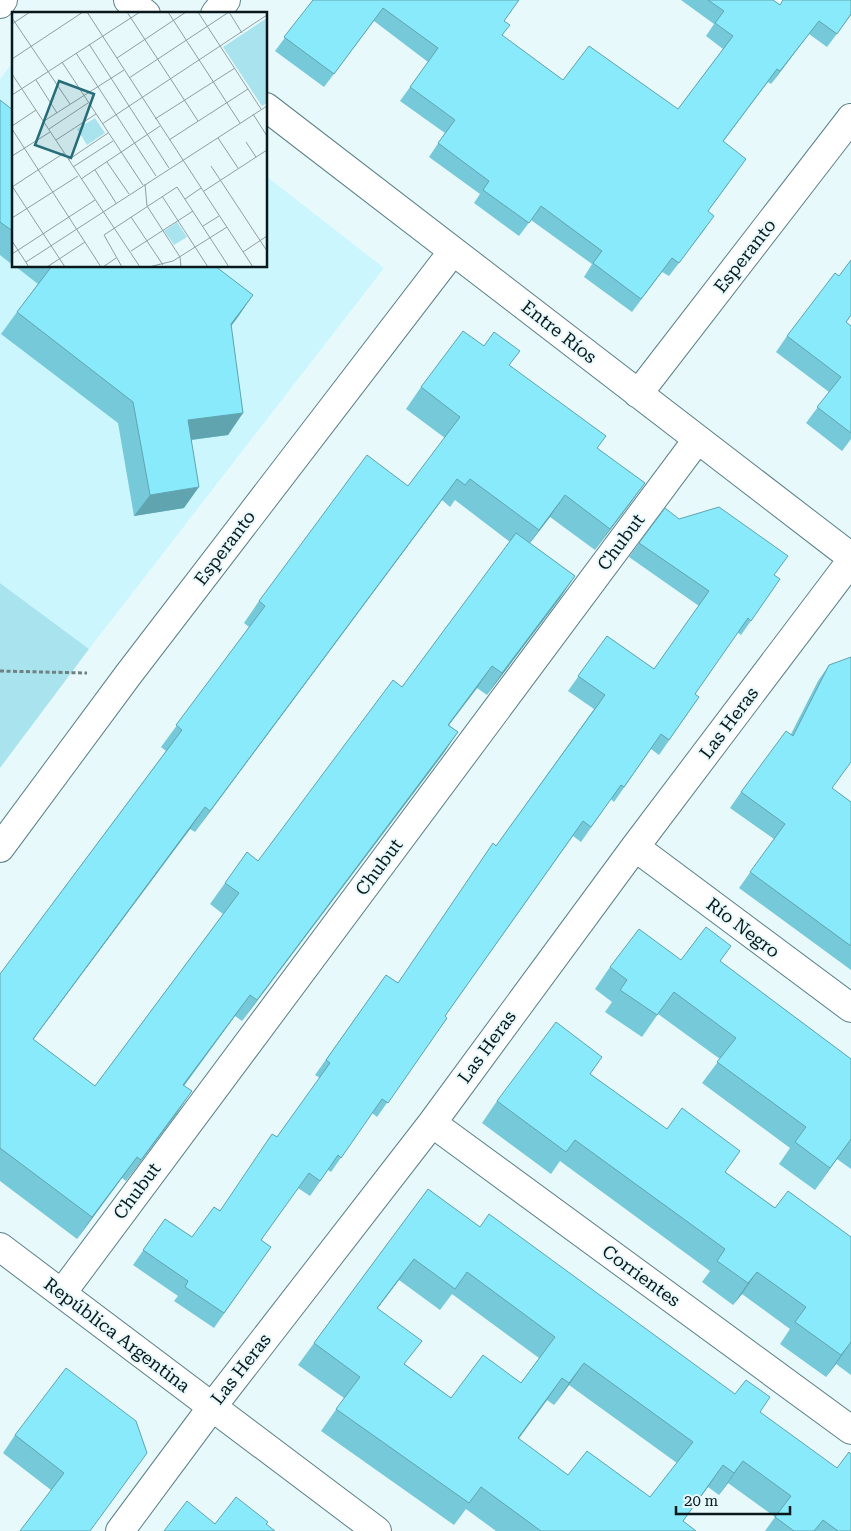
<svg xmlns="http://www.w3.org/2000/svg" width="851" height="1531" font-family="'Roboto Serif',serif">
	<rect width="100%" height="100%" fill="#e8f9fc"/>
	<path fill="#ccf6fd" d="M14,61V266H266V176L384,268L89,649L0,583V79Z"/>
	<path fill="#a9e4ee" d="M0,583L89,649L0,768Z"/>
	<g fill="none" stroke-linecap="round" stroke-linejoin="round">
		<defs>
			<path id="minor" d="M128,0L146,14
				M0,4L3,0
				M215,14L226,0
				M266,107L851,557
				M638,394L851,118
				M635,847L851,1008
				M0,848L128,675L453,251
				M432,1123L851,1430
				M0,1247L377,1531
				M62,1293L697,440
				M120,1531L212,1407L432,1123L635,847L851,561"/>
		</defs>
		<use href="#minor" stroke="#5a8088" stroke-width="30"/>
		<path stroke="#708083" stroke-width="3" stroke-dasharray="4 2.5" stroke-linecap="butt" d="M0,671L87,673"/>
		<use href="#minor" stroke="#fff" stroke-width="28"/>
	</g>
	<path fill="#76c9d8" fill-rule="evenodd" d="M313,0L504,21L503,36L563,80L678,109L723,49L706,36L714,24L681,0H773L780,5L851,15L827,47L809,34L771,84L768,82L723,142L737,172L708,211L705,229L669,276L662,272L632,312L584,277L592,264L531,220L519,236L474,203L480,194L429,157L445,133L400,101L428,62L374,21L324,87L275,51Z
		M0,100L14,111V266L0,255Z
		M851,260V316L846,322L851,326V439L842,451L806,423L829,392L776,352L787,336L839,276Z
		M15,266H215L253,295L231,325L243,413L228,435L192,440L184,508L134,516L118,423L1,334L17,312L38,284Z
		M510,366L597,448L645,483L595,550L550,517L530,543L575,576L560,598L487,695L477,688L449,725L458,732L443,754L242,1021L235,1016L184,1086L177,1113L126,1181L122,1178L77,1239L0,1181V974L166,751L161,747L249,627L244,623L259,601L408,486L445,438L406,409L421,387ZM442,500L450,507L455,500L510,542L402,687L258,861L225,883L210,904L223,914L95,1086L33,1039L190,829L195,832Z
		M679,519L780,579L741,635L737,632L695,694L699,697L659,755L651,749L614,802L611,799L581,842L573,836L445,1016L447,1018L377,1117L372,1113L331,1172L328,1170L310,1196L298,1188L261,1240L271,1247L214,1328L174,1301L178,1296L133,1265L165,1219L192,1237L220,1211L277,1137L320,1078L315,1075L386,975L398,983L594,709L568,691L607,636L654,669L699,606L629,557L639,543Z
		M829,665L832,788L851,802V970L739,888L774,839L730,808L741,792L791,734L818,681Z
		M681,960L720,961L851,1059V1169L837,1159L815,1190L779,1164L790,1148L702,1083L720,1059L658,1014L642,1037L605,1012L612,1002L595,989L610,967Z
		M590,1074L775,1208L851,1237V1375L836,1364L826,1377L780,1344L790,1329L742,1294L733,1305L702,1282L710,1271L560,1161L551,1174L482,1123L497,1101Z
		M428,1189L480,1227L760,1412L851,1531H765L775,1517L728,1483L719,1495L708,1487L683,1521L696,1531H496L466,1509L454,1525L321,1431L344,1398L298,1365L314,1343ZM399,1280L440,1310L452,1294L539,1358L521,1383L451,1398L405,1364L377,1309ZM569,1385L677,1463L650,1497L568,1475L518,1439L547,1400L554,1405Z
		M15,1435L134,1471L51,1490L3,1453Z"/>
	<path fill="#60a4b0" d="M819,21L809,34L771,84L780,71Z
		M253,295L238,317L216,346L231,324Z
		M243,413L228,435L173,442L188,420Z
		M457,479L442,500L195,832L210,811Z
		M645,483L630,504L595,550L610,529Z
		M199,487L184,508L134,516L150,495Z
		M565,495L550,517L523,552L539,530Z
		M575,576L560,598L487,695L502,673Z
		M492,666L477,688L433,746L448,725Z
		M458,732L443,754L242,1021L257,1000Z
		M205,807L190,829L18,1060L33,1039Z
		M250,995L235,1016L168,1107L183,1085Z
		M192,1091L177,1113L126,1181L141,1160Z
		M851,1139L837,1159L815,1190L830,1168Z
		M137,1157L122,1178L77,1239L92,1217Z
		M414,1259L399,1280L361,1330L377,1308Z
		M757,1272L742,1294L733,1305L748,1283Z
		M851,1342L836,1364L826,1377L841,1355Z
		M584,1363L569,1385L554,1405L569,1383Z
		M562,1378L547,1400L503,1460L518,1438Z
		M743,1461L728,1483L719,1495L734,1473Z
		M723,1465L708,1487L675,1531Z"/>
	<path fill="#89eafb" stroke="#60a4b0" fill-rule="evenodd" d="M313,0H519L504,21L510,25L502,35L563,80L589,46L678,109L733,36L715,23L724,11L708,0H773L780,5L783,0H851V14L837,34L819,21L780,71L777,69L723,141L746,159L708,211L714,216L679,263L672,258L641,299L593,263L602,251L541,206L529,223L483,190L489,181L438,143L455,120L410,87L438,48L383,8L334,74L284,37Z
		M0,100L14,111V232L0,222Z
		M851,260V315L846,322L851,326V433L817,407L841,377L787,336L835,273L839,276Z
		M52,266H215L253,295L231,324L243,413L188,420L199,487L150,495L133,402L17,312Z
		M463,331L484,346L494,332L520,351L509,365L606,436L597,448L645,483L610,529L565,495L539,530L470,479L465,485L457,479L210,811L205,807L33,1039L95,1086L239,893L225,883L247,852L258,861L393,680L402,687L516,533L575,576L502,673L492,666L448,725L458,732L257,1000L250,995L183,1085L192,1091L141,1160L137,1157L92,1217L0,1148V974L182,730L176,725L265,606L259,601L367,455L408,486L460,417L421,387Z
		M719,507L788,556L774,575L780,579L751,621L748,618L695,694L699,697L669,740L661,734L624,787L621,785L591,827L583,821L445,1016L447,1018L388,1103L382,1099L341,1158L338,1155L320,1181L309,1173L261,1240L271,1247L224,1313L185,1287L188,1281L143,1250L165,1219L192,1237L214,1207L220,1211L272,1134L277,1137L330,1063L326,1060L386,975L398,983L493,843L496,846L605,695L578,676L607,636L654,669L709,591L639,543L665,508L679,519Z
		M851,657V762L832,788L851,802V946L750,872L785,824L741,792L786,731L793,736L829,665Z
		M706,927L731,946L720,961L851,1059V1139L830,1168L795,1142L806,1127L717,1062L736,1038L674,992L657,1015L620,990L627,980L610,967L639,929L681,960Z
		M556,1022L602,1057L590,1074L667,1129L682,1108L740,1151L725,1172L775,1208L788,1191L851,1237V1342L841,1355L795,1322L806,1307L757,1272L748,1283L717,1261L725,1249L575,1140L566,1152L497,1101Z
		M428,1189L480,1227L489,1214L735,1394L746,1380L770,1397L760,1412L837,1468L849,1452L851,1454V1531H838L823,1520L814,1531H794L775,1517L791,1496L743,1461L734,1473L723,1465L683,1521L696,1531H541L481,1487L469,1503L336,1409L360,1377L314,1343ZM414,1259L455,1289L467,1272L555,1337L521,1383L483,1355L451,1398L404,1364L422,1341L377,1308ZM584,1363L693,1442L650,1497L587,1451L568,1475L518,1438L562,1378L569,1383Z
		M66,1368L136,1421L147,1453L90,1531H20L64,1473L15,1435Z
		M236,1497L268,1522L266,1524L275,1531H164L187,1501L215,1524Z"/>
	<g text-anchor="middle" stroke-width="4" stroke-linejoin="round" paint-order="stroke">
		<g font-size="18" fill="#08181b" stroke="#e8f9fc">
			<text transform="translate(745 256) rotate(-52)" y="6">Esperanto</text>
			<text transform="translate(559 332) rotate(38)" y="6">Entre Ríos</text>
			<text transform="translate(621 542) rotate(-53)" y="6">Chubut</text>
			<text transform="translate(225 548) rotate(-53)" y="6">Esperanto</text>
			<text transform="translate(729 723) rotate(-53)" y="6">Las Heras</text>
			<text transform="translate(379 867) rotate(-53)" y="6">Chubut</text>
			<text transform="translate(743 928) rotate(37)" y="6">Río Negro</text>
			<text transform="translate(487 1047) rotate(-54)" y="6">Las Heras</text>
			<text transform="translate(137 1191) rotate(-53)" y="6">Chubut</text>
			<text transform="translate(641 1276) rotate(36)" y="6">Corrientes</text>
			<text transform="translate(117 1335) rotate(37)" y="6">República Argentina</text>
			<text transform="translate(241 1369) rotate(-52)" y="6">Las Heras</text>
		</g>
	</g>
	<g transform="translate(12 12)">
		<rect width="255" height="255" fill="#e8f9fc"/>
		<path d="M255,6V91L250,94L211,35ZM83,106L93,121L75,133L65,117ZM165,210L175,225L162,233L152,219Z" fill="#a9e4ee"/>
		<path fill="none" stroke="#8e9fa2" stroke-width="1" d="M75,0L171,148M115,0L186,109M156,0L228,111M186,0L249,97M217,0L230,21M0,6L58,92M0,12L18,0M77,32L157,156M64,41L144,164M105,46L174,0M0,47L71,0M50,50L131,173M0,62L128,255M117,66L217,0M24,68L45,101M0,83L128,0M241,102L255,124M143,107L223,56M32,109L112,58M90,112L255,3M0,114L24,98M0,117L89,255M37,117L76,91M206,126L226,156M44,128L84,102M157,128L236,77M234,130L244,145M0,144L38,120M56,148L96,121M171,148L241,255M95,150L117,182M199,154L255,239M61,155L101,129M83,158L104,191M69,167L148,114M133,172L135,194L168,245L169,255M0,174L53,255M0,175L52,141M192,179L255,138M150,184L196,255M173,187L189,176M119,205L151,253M0,206L66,164M191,214L207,204M0,229L17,255M119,239L181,199M231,240L255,224M0,242L83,188M14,250L255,94M35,255L73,230M91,255L104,246M110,255L92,223L165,175L217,255M137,255L161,249L215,215"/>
		<path fill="#256d79" fill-opacity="0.15" stroke="#256d79" stroke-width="2.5" d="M47,69L82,82L59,146L23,133Z"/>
		<rect width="255" height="255" fill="none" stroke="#08181b" stroke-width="2.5"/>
	</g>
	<path d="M676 1506v8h114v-8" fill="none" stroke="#08181b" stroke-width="2.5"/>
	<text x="684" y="1506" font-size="15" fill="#08181b" stroke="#e8f9fc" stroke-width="4" paint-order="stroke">20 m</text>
</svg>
